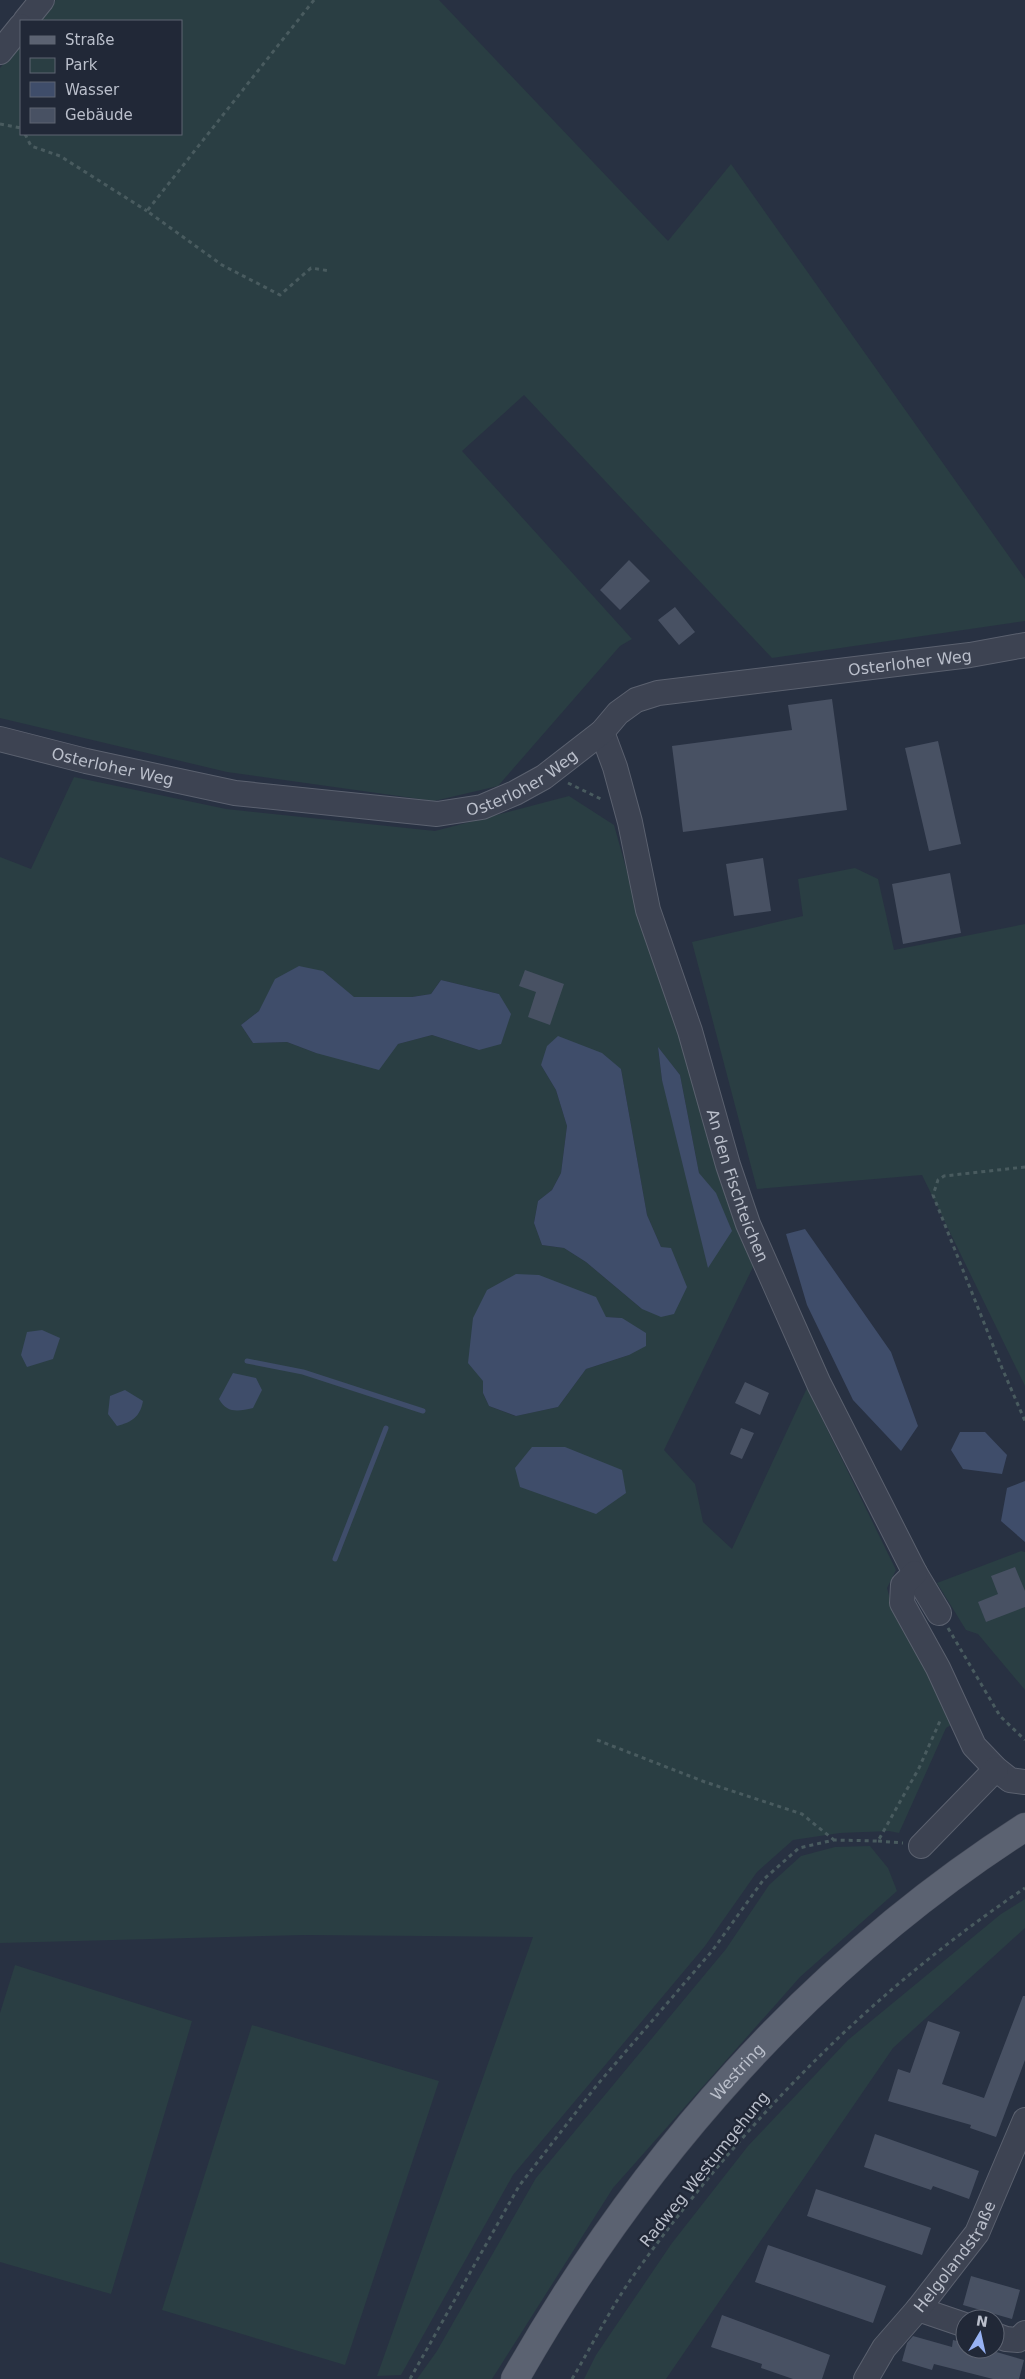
<svg xmlns="http://www.w3.org/2000/svg" width="1025" height="2379" font-family="'DejaVu Sans',sans-serif">
	<rect width="100%" height="100%" fill="#283142"/>
	<path fill="#2a3e43" fill-rule="evenodd" d="M56,0H439L668,241L731,164L1025,579V621L772,658L524,395L462,451L632,639L620,646L498,786L434,801L227,772L0,718V68L21,42V134H181V21H38Z
		M74,777L226,809L435,831L569,796L614,825L645,936L681,1030L754,1265L664,1450L695,1484L703,1522L732,1549L807,1388L896,1570L887,1588L893,1611L956,1722L946,1728L899,1833L889,1831L840,1833L793,1840L757,1872L705,1946L513,2175L401,2375L377,2376L533,1937L305,1935L0,1943V857L31,869ZM323,971L353,997H412L431,994L441,980L499,994L479,1050L432,1035L398,1044L316,1053L287,1042L253,1043L241,1025L259,1011ZM658,1048L680,1075L699,1173L662,1080ZM541,1065L621,1069L647,1215L661,1247L642,1309L586,1262L564,1248L542,1245L534,1223L538,1201L552,1190L561,1173L567,1126L556,1090ZM606,1317L622,1318L629,1355L586,1369L558,1407L515,1416L489,1406L483,1393V1382Z
		M855,868L878,879L894,950L1025,924V1386L922,1175L757,1189L692,942L803,916L798,879Z
		M1021,1551L1025,1552V1690L978,1634L966,1630L937,1583Z
		M870,1846L888,1868L897,1891L800,1977L613,2188L492,2379H417L437,2351L536,2178L726,1949L769,1885L801,1856L835,1847Z
		M1025,1899V1928L893,2048L666,2379H584L596,2355L672,2243L748,2146L848,2040L1001,1914Z
		M15,1965L192,2021L111,2294L0,2262V2013Z
		M252,2025L439,2081L345,2365L162,2310Z"/>
	<path fill="#3f4d6a" d="M299,966L323,971L354,997H412L431,994L441,980L499,994L511,1014L501,1044L479,1050L432,1035L398,1044L379,1070L316,1053L287,1042L253,1043L241,1025L259,1011L275,979Z
		M558,1036L602,1053L621,1069L647,1215L661,1247L671,1248L687,1287L674,1314L661,1317L642,1309L586,1262L564,1248L542,1245L534,1223L538,1201L552,1190L561,1173L567,1126L556,1090L541,1065L547,1046Z
		M658,1047L680,1075L699,1173L716,1193L732,1231L708,1268L662,1080Z
		M805,1229L891,1352L918,1426L901,1451L853,1400L807,1305L786,1234Z
		M516,1274L539,1275L596,1297L606,1317L622,1318L646,1333V1346L629,1355L586,1369L558,1407L516,1416L489,1406L483,1393V1381L468,1363L473,1318L487,1290Z
		M42,1330L60,1338L53,1359L27,1367L21,1355L27,1332Z
		M233,1373L256,1378L262,1390L253,1408C239,1411 227,1414 219,1399Z
		M125,1390L143,1401C140,1417 132,1422 117,1426L108,1414L110,1396Z
		M960,1432H985L1007,1455L1002,1474L963,1469L951,1450Z
		M532,1447H565L622,1470L626,1493L596,1514L520,1487L515,1468Z
		M1025,1481V1542L1001,1521L1007,1488Z"/>
	<g fill="none" stroke-linecap="round" stroke-linejoin="round">
		<path stroke="#3f4d6a" stroke-width="5" d="M247,1361L303,1372L423,1411
			M335,1559L386,1428"/>
	</g>
	<path fill="#485163" d="M629,560L650,581L620,610L600,590Z
		M675,607L695,632L679,645L658,620Z
		M832,699L847,810L683,832L672,746L792,730L788,705Z
		M938,741L961,844L929,851L905,748Z
		M763,858L771,911L734,916L726,864Z
		M950,873L961,933L903,944L892,884Z
		M525,970L564,984L550,1025L528,1017L536,992L519,986Z
		M745,1382L769,1393L760,1415L735,1403Z
		M741,1428L754,1433L742,1459L730,1454Z
		M1015,1567L1025,1591V1607L986,1622L978,1602L998,1594L991,1576Z
		M1023,1996H1025V2060L996,2137L970,2128L971,2125L888,2101L898,2069L910,2073L928,2021L960,2032L942,2084L984,2098Z
		M875,2134L979,2171L969,2199L933,2186L931,2190L864,2167Z
		M816,2189L931,2228L922,2255L807,2216Z
		M768,2245L886,2286L873,2323L755,2282Z
		M971,2276L1020,2290L1012,2319L963,2305Z
		M722,2315L830,2355L822,2379H793L761,2368L762,2364L711,2347Z
		M913,2336L952,2347L953,2340L965,2343V2349H986L1024,2360L1019,2379H993L934,2364L932,2370L902,2361L907,2343Z"/>
	<g fill="none" stroke-linecap="round" stroke-linejoin="round">
		<defs>
			<g id="minor">
				<path d="M25,21L42,0"/>
				<path d="M0,52L21,26"/>
				<path id="s1" d="M602,732L615,767L630,822L648,910L690,1031L728,1165L748,1224L819,1384L915,1573L939,1613"/>
				<path id="s2" d="M0,739L86,761L235,793L437,814L482,807L515,793L544,777L602,732L618,713L636,700L658,693L970,655L1025,645"/>
				<path d="M915,1573L903,1585L902,1603L938,1668L974,1746L996,1769L1010,1780L1025,1782"/>
				<path d="M921,1846L996,1769"/>
				<path d="M918,2309L965,2325"/>
				<path d="M995,2335L1006,2339L1018,2340L1025,2333"/>
				<path id="s3" d="M866,2379L884,2348L918,2309L977,2233L1025,2120"/>
			</g>
			<g id="major">
				<path id="s4" d="M515,2379C640,2159 811,1964 1025,1827"/>
			</g>
		</defs>
		<use href="#minor" stroke="#5b616f" stroke-width="26"/>
		<use href="#major" stroke="#464c5b" stroke-width="29"/>
		<path stroke="#495b5f" stroke-width="3" stroke-dasharray="4 4" stroke-linecap="butt" d="M314,0L147,211L222,265L280,295L311,268L330,271
			M0,124L21,128
			M25,134L31,146L60,156L147,211
			M568,783L603,800
			M1025,1167L944,1176L938,1180L933,1195L1002,1368L1025,1421
			M948,1628L1000,1716L1025,1740
			M597,1740L705,1782L802,1814L834,1840
			M878,1841L903,1843
			M410,2379L519,2186L597,2085L712,1951L764,1879L799,1848L834,1840L878,1841L919,1768L940,1721
			M572,2379C593,2344 612,2305 636,2272C746,2120 869,1993 1025,1888"/>
		<use href="#minor" stroke="#3d4352" stroke-width="24"/>
		<use href="#major" stroke="#5b6271" stroke-width="28"/>
	</g>
	<g text-anchor="middle" stroke-width="4.5" stroke-linejoin="round" paint-order="stroke">
		<g font-size="16" fill="#babfcb" stroke="#212837">
			<text dy="6" stroke="none"><textPath href="#s2" startOffset="956">Osterloher Weg</textPath></text>
			<text dy="6" stroke="none"><textPath href="#s2" startOffset="116">Osterloher Weg</textPath></text>
			<text dy="6" stroke="none"><textPath href="#s2" startOffset="536">Osterloher Weg</textPath></text>
			<text dy="6" stroke="none"><textPath href="#s1" startOffset="474">An den Fischteichen</textPath></text>
			<text dy="6" stroke="none"><textPath href="#s4" startOffset="380">Westring</textPath></text>
			<text transform="translate(704 2169) rotate(-51)" y="6">Radweg Westumgehung</text>
			<text dy="6" stroke="none"><textPath href="#s3" startOffset="152">Helgolandstraße</textPath></text>
		</g>
	</g>
	<rect x="20" y="20" width="162" height="115" fill="#212837" stroke="#5e6472"/>
	<rect x="30" y="36" width="25" height="8" fill="#5b6271" stroke="#5e6472"/>
	<text x="65" y="45" font-size="15" fill="#babfcb">Straße</text>
	<rect x="30" y="58" width="25" height="15" fill="#2a3e43" stroke="#5e6472"/>
	<text x="65" y="70" font-size="15" fill="#babfcb">Park</text>
	<rect x="30" y="82" width="25" height="15" fill="#3f4d6a" stroke="#5e6472"/>
	<text x="65" y="95" font-size="15" fill="#babfcb">Wasser</text>
	<rect x="30" y="108" width="25" height="15" fill="#485163" stroke="#5e6472"/>
	<text x="65" y="120" font-size="15" fill="#babfcb">Gebäude</text>
	<g transform="translate(980 2334) rotate(9)"><circle r="24" fill="#212837" stroke="#5e6472"/>
	<path d="M0-4L9 19L0 12L-9 19Z" fill="#97b2f3"/>
	<text y="-8" font-size="14" font-weight="bold" text-anchor="middle" fill="#babfcb">N</text>
	</g>
</svg>
